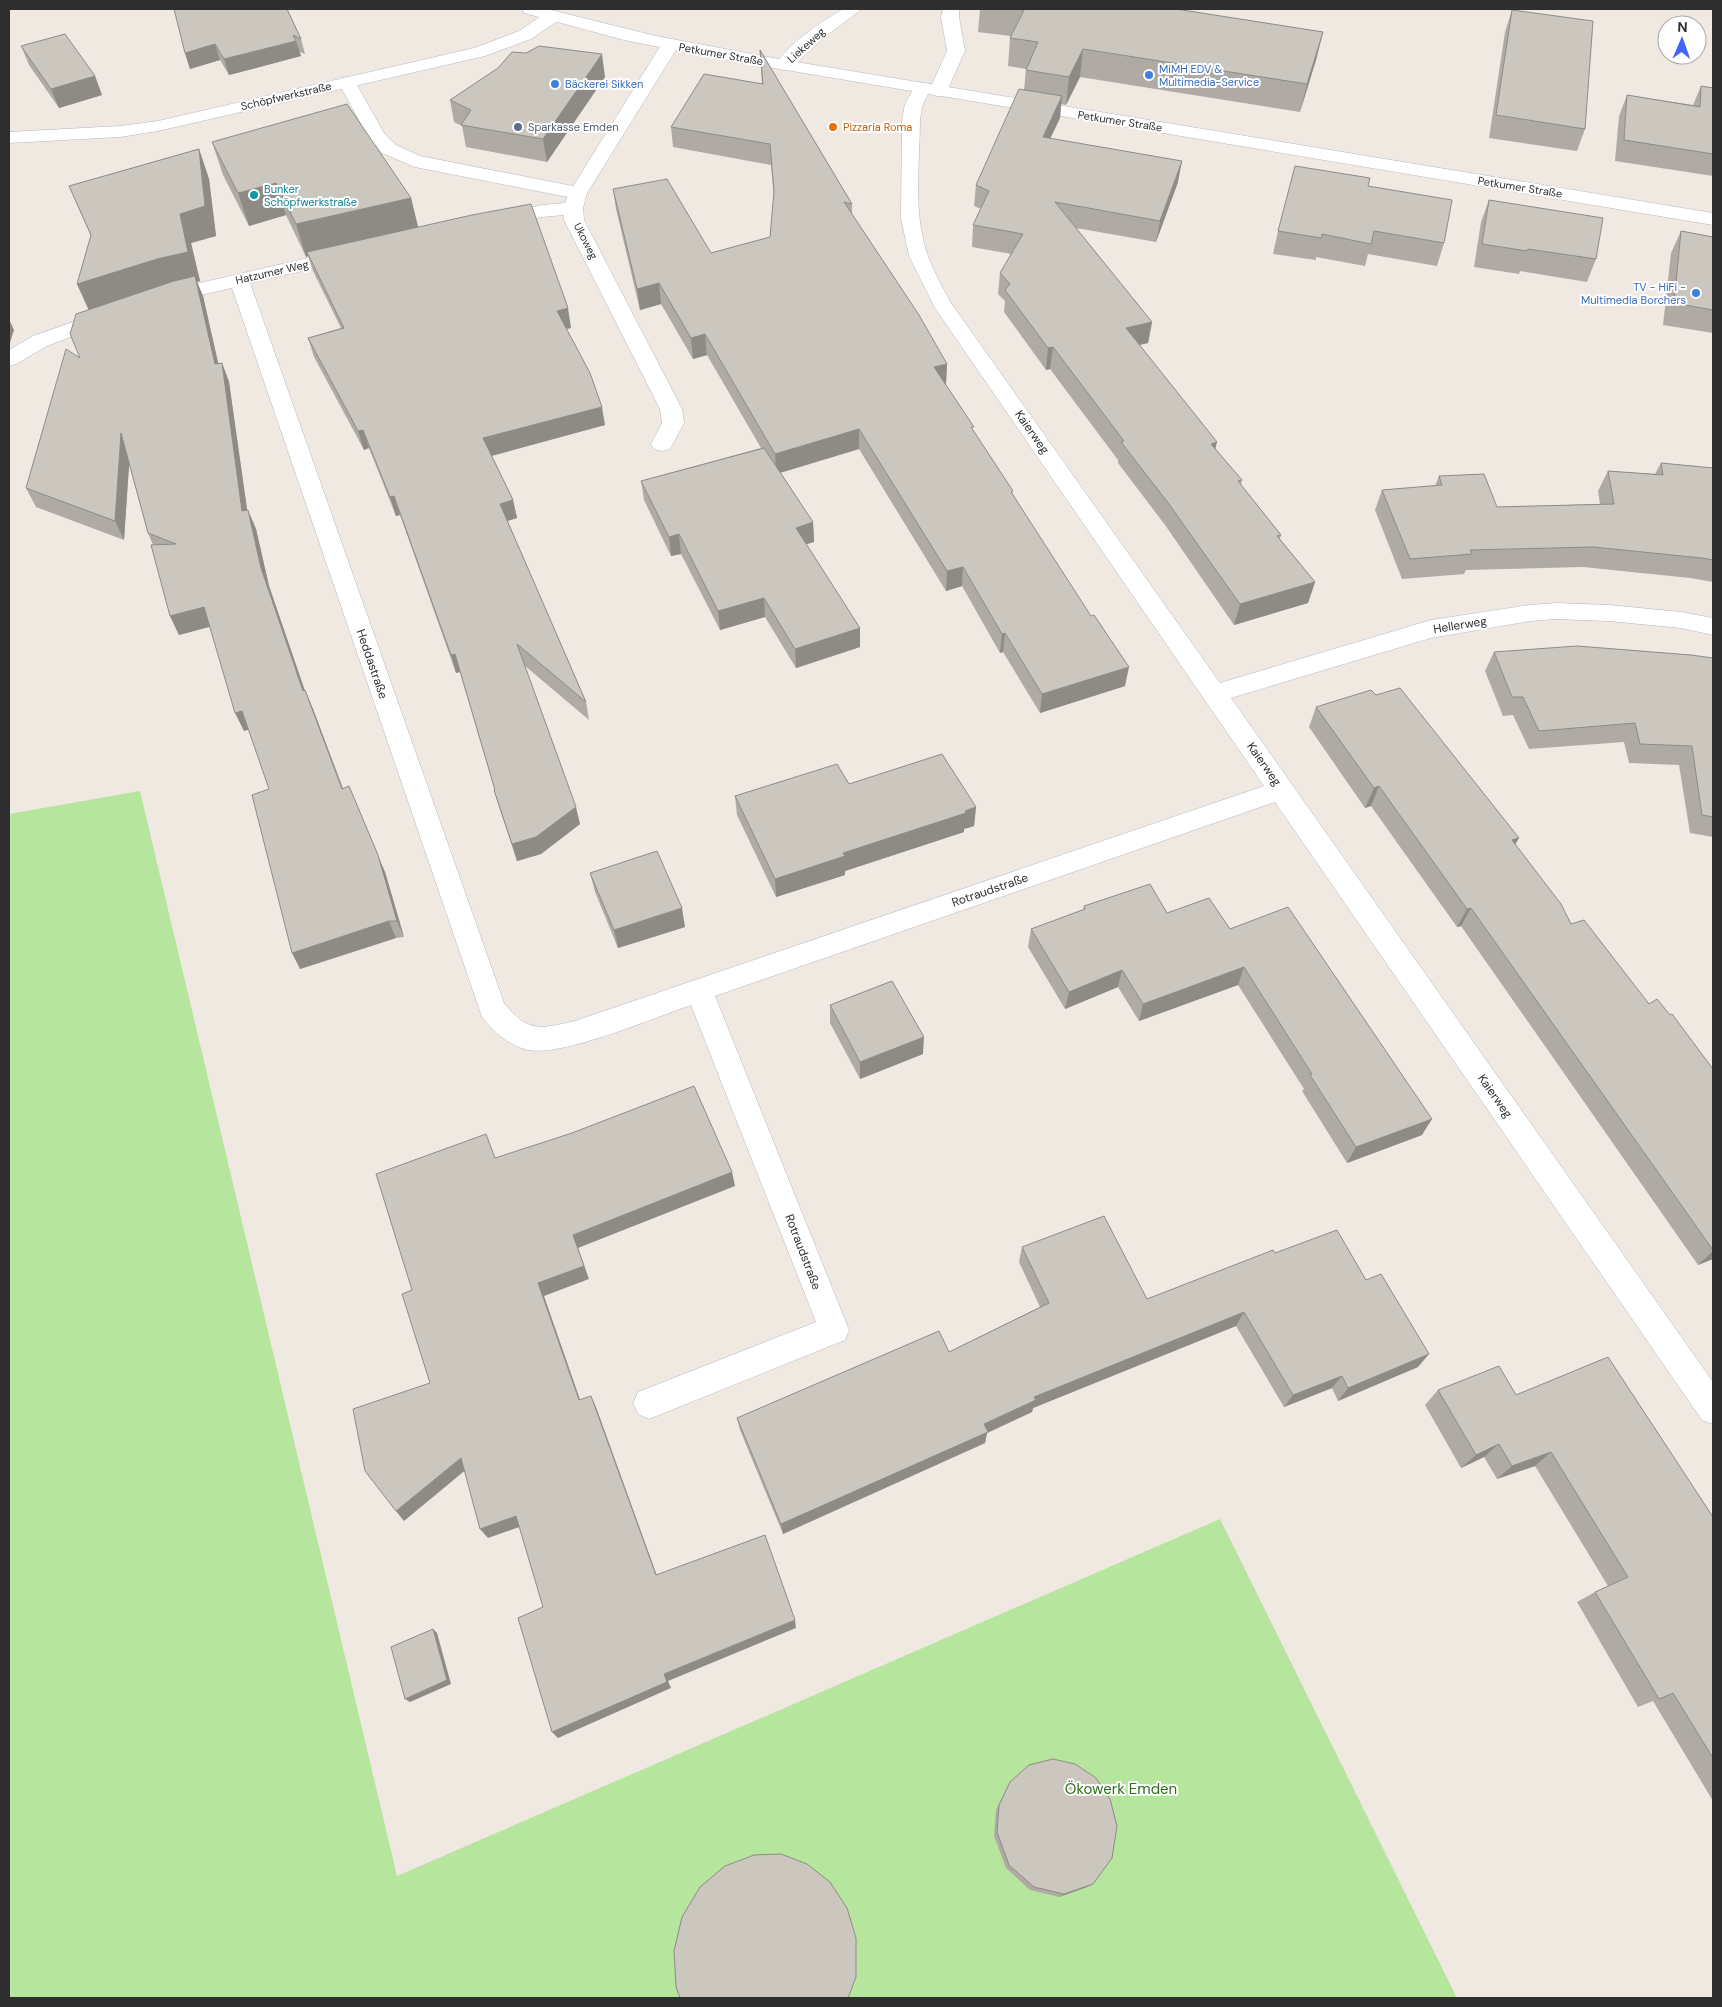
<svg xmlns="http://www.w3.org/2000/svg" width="1722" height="2007" font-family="'DM Sans',sans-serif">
	<rect width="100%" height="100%" fill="#efe9e1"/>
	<path fill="#b6e59e" d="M140,791L397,1876L1220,1519L1457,1998H9V814Z"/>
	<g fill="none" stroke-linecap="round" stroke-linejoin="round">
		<defs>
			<path id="lane" d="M943,9H959V17L965,51L947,91L944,95L938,96L932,95L929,91L947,51L941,17Z
				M347,77L353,78L384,133L396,145L420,156L578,187L585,189L587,193L585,197L578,199L415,167L382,153L367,135L338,82L341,78Z"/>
			<path id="street" d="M843,9H862L823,38L790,69L784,70L778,69L775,65C791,42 819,23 843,9Z
				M553,11L559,12L562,16L559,20L531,39L485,56L158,131L120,137L9,143V132L120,126L158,121L474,48L519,31L547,12Z
				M670,40L676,41L679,45L587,193L583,208L584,220L682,409L684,423L670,449L662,451L654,449L651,444L662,423L660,409L564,220V215L542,217L499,227L492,225L489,221L492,217L499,215L542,205L565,203L569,193L661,45L664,41Z
				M922,83L928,84L931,88L923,104L920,119C920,162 913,208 926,250C932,269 942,286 951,303L1220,683L1431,620L1530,605L1556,603L1609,605L1681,612L1713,618V635L1681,628L1609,621L1556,619L1530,621L1431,638L1231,698L1713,1382V1424L1702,1420L1275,802L715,996L849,1330L845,1340L649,1419L638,1414L633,1403L638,1392L816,1322L691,1005C656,1017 562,1057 528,1050C508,1045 495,1033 482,1017L232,288L165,303L158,301L155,297L158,293L165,291L347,249L354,251L357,255L354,259L250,283L504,1003C528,1033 540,1029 575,1021L1264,786L935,308L909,256L901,218L902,119L905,104L916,84Z
				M107,310L114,312L117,316L114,320L47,346L16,364L9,366V350L33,336Z"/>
			<path id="secondary" d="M522,9H547L656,36L784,60L1713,213V225L720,59L624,40L524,13Z"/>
		</defs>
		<use href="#lane" stroke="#b4b7c1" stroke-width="1"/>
		<use href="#street" stroke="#b4b7c1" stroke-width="1"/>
		<use href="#secondary" stroke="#b4b7c1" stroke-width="1"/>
		<use href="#lane" fill="#fff" fill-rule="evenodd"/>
		<use href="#street" fill="#fff" fill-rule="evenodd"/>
		<use href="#secondary" fill="#fff" fill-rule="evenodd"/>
	</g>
	<path fill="#afaba4" d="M287,9L301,39L305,54L299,52L301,56L229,75L220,60L190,69L185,53Z
		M980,9H1176L1323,32L1316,60L1300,112L1080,77L1066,105L1061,104L1060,118L1050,138L1178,182L1156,242L1076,228L1152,322L1148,343L1139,345L1216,450L1242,480L1241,485L1281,535L1280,539L1315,582L1308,603L1234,625L1165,525L1118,463V460L1050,369L1046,370L1004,312L1005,301L998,294L1000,273L1011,254L972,247L973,225L981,209L974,206L976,185L1024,90L1026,69L1008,66L1010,38L1011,36L978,32Z
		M1512,10L1585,129L1577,151L1489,138L1505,32Z
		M21,46L95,76L102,95L59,108L29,65Z
		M760,50L852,204V215L947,364L946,384V385L974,432L1013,494L1125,686L1040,713L1003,652L1000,653L962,586L946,591L859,449L780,473L813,522L814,542L806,544L860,647L796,668L765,617L720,630L681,554L671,556L644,500L641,481L761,448L707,355L693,359L661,304L640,310L616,209L613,189L711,253L770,237L774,197L771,165L673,147L671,127L762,84Z
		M605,77L547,162L466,147L462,126L454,122L450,100Z
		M1701,86L1713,88V176L1615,161L1619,116L1627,95L1693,105Z
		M212,142L411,198L418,227L571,328L566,329L605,425L492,456L513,500L517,518L507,521L586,702L589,720L524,665L580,824L541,854L517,861L499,807L494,790H495L460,672L456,673L400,515L396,516L369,448L364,450L314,357L308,338L341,328L313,271L308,256L306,257L286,215L249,226L223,175Z
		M199,149L209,179L216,236L191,243L200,281L197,282L203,296L218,364L222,363L229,382L247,510L256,529L269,586L305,691L313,709L343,788L385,872L404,937L396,938L300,969L269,789L249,729L244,731L210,626L179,635L170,616L153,545L148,533L129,463L124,540L36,507L26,488L80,358L89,309L77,284L91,236L69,186Z
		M1368,186L1444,243L1437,266L1368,254L1365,266L1316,257V260L1273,254L1278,231Z
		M1489,200L1596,259L1587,282L1520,271L1519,274L1474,267L1481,222Z
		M1681,231L1713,237V333L1663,325L1671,253Z
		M1661,463L1713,468V582L1690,578L1583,567L1466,570L1464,574L1402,579L1375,510L1382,490L1435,486L1439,476L1497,507L1600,504L1598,491L1608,471L1655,474Z
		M1494,652L1713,658V837L1690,833L1679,765L1629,763L1624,742L1529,749L1513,715L1503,716L1485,671Z
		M1376,695L1519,838L1515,844L1571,924L1713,1069V1259L1698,1265L1461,926L1457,927L1371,806L1365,808L1309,727L1316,707Z
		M849,784L976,807L974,826L964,829V832L845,871V875L776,897L737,815L735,796Z
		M590,873L685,927L618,948L595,892Z
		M1084,906L1167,913L1230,929L1422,1135L1347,1163L1302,1091L1304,1089L1238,985L1139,1021L1118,987L1065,1009L1028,947L1031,929L1083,910Z
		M830,1005L923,1054L860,1079L830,1023Z
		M1022,1247L1147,1299L1275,1253L1366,1280L1418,1367L1338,1401L1332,1388L1284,1407L1236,1326L1033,1408L1032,1412L987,1433L985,1443L783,1534L740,1430L737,1418L949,1352L1040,1307L1019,1262Z
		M1438,1390L1516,1395L1713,1517V1801L1653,1701L1638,1707L1577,1602L1595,1592L1608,1586L1535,1466L1497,1479L1484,1457L1461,1468L1425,1405Z
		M1010,1782L1093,1884L1087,1887L1059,1897L1030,1890L1006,1868L994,1836L996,1810Z"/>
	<path fill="#8e8b86" d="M1323,32L1316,60L1300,112L1307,84Z
		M296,41L301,56L229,75L224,59Z
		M215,44L220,60L190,69L185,53Z
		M1083,49L1080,77L1066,105L1069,77Z
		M602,54L605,77L547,162L543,139Z
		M95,76L102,95L59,108L51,89Z
		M1062,96L1060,118L1041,158L1043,137Z
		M199,149L209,179L216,236L191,243L200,281L197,282L203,296L223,384L90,313L77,284L157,259L180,214Z
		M1182,161L1178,182L1156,242L1160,221Z
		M276,183L286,215L249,226L238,193Z
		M411,198L419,231L307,252L308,256L306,257L296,224Z
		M659,283L661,304L640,310L637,289Z
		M568,308L571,328L560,330L557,311Z
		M9,319L14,330L9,346Z
		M1152,322L1148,343L1122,349L1126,328Z
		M705,334L707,355L693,359L691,338Z
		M1053,347L1050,369L1046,370L1048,348Z
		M222,363L229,382L250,530L242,511Z
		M947,364L946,384L933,388L934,367Z
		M602,407L605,425L487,457L483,438Z
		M859,429V449L776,474L775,454Z
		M363,430L369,448L364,450L358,431Z
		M121,433L130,452L124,540L115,521Z
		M1217,442L1212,463L1211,444Z
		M394,496L400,515L396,516L390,497Z
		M513,500L517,518L504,522L500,504Z
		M248,510L256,529L269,586L311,709L303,691L261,568Z
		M813,522L814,542L797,547L796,528Z
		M679,534L681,554L671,556L669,537Z
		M963,567L962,586L946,591L947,571Z
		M1315,582L1308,603L1234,625L1240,604Z
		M764,598L765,617L720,630L718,611Z
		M204,607L213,626L179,635L170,616Z
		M860,628V647L796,668L795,649Z
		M1005,633L1003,652L1000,653L1002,634Z
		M455,654L460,672L456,673L451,655Z
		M1129,667L1125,686L1040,713L1042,694Z
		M305,690L313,709L349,806L342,789Z
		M242,711L251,729L244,731L235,713Z
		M1379,786L1371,806L1365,808L1374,788Z
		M356,804L385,872L404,937L397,921Z
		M576,807L580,824L541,854L517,861L512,844Z
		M976,807L974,826L964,829V832L845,871V875L776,897L775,879L843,853Z
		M1519,838L1508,857L1512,840Z
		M682,908L685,927L618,948L614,930Z
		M1471,908L1461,926L1457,927L1467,909Z
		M389,921L396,938L300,969L292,953Z
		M1244,967L1238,985L1139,1021L1143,1004Z
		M1122,970L1118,987L1065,1009L1069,992Z
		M924,1037L923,1054L860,1079V1062Z
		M1432,1119L1422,1135L1347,1163L1356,1147Z
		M732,1172L735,1186L578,1248L589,1279L544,1296L584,1411L579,1400L538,1283L573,1235Z
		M1713,1251V1259L1698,1265Z
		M1244,1312L1236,1326L1033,1408L1032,1412L987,1433L985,1443L783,1534L781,1524L984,1424L1034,1397Z
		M1429,1354L1418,1367L1338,1401L1348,1388Z
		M1342,1376L1332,1388L1284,1407L1293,1395Z
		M591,1396L596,1407L660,1584L656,1575Z
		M1499,1444L1484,1457L1461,1468L1476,1455Z
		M1551,1452L1535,1466L1497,1479L1512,1466Z
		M461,1458L468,1468L404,1521L396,1511Z
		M516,1516L522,1526L488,1538L480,1529Z
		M795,1620L796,1628L668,1681L671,1688L558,1738L552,1732L664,1674Z
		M433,1629L437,1633L451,1684L410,1702L405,1699Z
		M1093,1884L1087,1887L1059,1897L1064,1894Z"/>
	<path fill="#cbc7bf" stroke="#8e8b86" d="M174,9H287L301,39L293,35L296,41L224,59L215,44L185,53Z
		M1014,9H1176L1323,32L1307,84L1083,49L1069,77L1026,70L1038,42L1010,38L1024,10Z
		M1512,10L1593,21L1585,129L1496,115Z
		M65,34L95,76L51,89L21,46Z
		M539,46L602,54L543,139L461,125L471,110L450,100L498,68L512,52L526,53Z
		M760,50L852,204L844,202L919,315L947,364L934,367L974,427H971L1013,491L1011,492L1091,616L1094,615L1129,667L1042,694L1005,633L1002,634L963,567L947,571L859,429L775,454L705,334L691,338L659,283L637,289L613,189L667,179L711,253L770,237L774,191L770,144L671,127L704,74L763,84Z
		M1701,86L1713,88V154L1624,140L1627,95L1700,107Z
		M1019,89L1062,96L1043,137L1182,161L1160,221L1055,202L1152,322L1126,328L1217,442L1211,444L1242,480L1238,481L1281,535L1277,536L1315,582L1240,604L1169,504L1121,442L1124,441L1053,347L1048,348L1005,290L1010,284L1000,273L1023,234L973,225L989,191L976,185Z
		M347,104L411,198L296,224L276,183L238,193L212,142Z
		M199,149L205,206L180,214L188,252L157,259L77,284L91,235L69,186Z
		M1295,166L1370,178L1368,186L1452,200L1444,243L1374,231L1371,244L1322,234L1321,238L1278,231Z
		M1489,200L1603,218L1596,259L1528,249L1527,251L1482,244Z
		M531,204L568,308L557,311L590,373L602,407L483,438L513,500L500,504L586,702L517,644L576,807L536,837L512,844L494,790H495L455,654L451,655L394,496L390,497L363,430L358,431L308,338L344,328L307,252L472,215Z
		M1681,231L1713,237V310L1674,303Z
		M195,276L215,364L222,363L242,511L248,510L261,568L303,691L305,690L342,789L349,786L378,855L397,921H389L292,953L252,795L269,789L242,711L235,713L204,607L170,616L151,545L176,544L148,533L121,433L115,521L26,488L66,349L80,358L70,334L76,314L174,281Z
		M764,448L813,522L796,528L860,628L795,649L764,598L718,611L679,534L669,537L641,481Z
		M1661,463L1713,468V560L1702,558L1593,547L1470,550L1472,554L1410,559L1382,490L1442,485L1439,476L1484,474L1497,507L1614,504L1608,471L1663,475Z
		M1577,646L1691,655L1713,658V817L1702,815L1692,746L1640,744L1635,723L1539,731L1523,697H1512L1494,652Z
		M1400,688L1519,838L1512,840L1561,904L1571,924L1584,920L1649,1004L1657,999L1670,1015L1672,1014L1713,1069V1250L1471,908L1467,909L1379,786L1374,788L1316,707L1371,690L1376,695Z
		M942,754L976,807L965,811L966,813L843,853L845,856L775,879L735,796L837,764L849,784Z
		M657,851L682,908L614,930L590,873Z
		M1150,884L1167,913L1209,898L1230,929L1288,907L1432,1119L1356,1147L1310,1075L1312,1074L1244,967L1143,1004L1122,970L1069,992L1031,929L1085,909L1084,906Z
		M892,981L924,1037L860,1062L830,1005Z
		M694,1086L732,1172L573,1235L584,1266L538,1283L579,1400L591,1396L656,1575L765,1535L795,1620L664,1674L667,1682L552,1732L518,1618L543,1607L516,1516L480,1529L461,1458L396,1511L365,1471L353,1409L430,1383L402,1294L412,1290L376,1174L486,1134L495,1158L572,1133Z
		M1104,1216L1147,1299L1273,1250L1275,1253L1337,1230L1366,1280L1381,1274L1429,1354L1348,1388L1342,1376L1293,1395L1244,1312L1034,1397L1036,1400L984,1424L988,1432L781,1524L737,1418L939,1331L949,1352L1049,1303L1022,1247Z
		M1608,1357L1713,1517V1758L1673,1693L1659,1699L1595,1592L1628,1577L1551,1452L1512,1466L1499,1444L1476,1455L1438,1390L1499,1366L1516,1395Z
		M433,1629L447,1680L405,1699L391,1647Z
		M1053,1759L1075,1764L1096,1778L1110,1799L1117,1826L1112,1858L1093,1884L1064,1894L1034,1887L1009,1865L997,1832L999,1805L1010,1782L1029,1765Z
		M781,1854L807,1864L830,1882L847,1908L856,1938V1977L848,1998H680L676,1987L674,1951L682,1917L700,1887L725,1866L754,1855Z"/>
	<g fill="#3f7fe0" stroke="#fff" stroke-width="2">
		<circle cx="1149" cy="75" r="5"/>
		<circle cx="555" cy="84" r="5"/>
		<circle cx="1696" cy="293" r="5"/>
	</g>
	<circle fill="#5c6f8a" stroke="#fff" stroke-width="2" cx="518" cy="127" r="5"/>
	<circle fill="#e8710a" stroke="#fff" stroke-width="2" cx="833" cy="127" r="5"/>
	<circle fill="#0f9aa8" stroke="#fff" stroke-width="2" cx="254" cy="195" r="5"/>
	<g text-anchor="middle" stroke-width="4" stroke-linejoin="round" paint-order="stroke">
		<g font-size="11" fill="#2e2e2e" stroke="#fff">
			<text transform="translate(806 45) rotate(-42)" y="4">Liekeweg</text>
			<text transform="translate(721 54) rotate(10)" y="4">Petkumer Straße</text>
			<text transform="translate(286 96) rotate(-13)" y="4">Schöpfwerkstraße</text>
			<text transform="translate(1120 121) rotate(9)" y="4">Petkumer Straße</text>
			<text transform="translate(1520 187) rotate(9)" y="4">Petkumer Straße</text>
			<text transform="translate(586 241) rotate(63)" y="4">Ukoweg</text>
			<text transform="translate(272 272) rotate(-13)" y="4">Hatzumer Weg</text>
		</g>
		<g font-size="11" fill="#366cbe" stroke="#fff" text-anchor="start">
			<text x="1159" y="73">MiMH EDV &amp;<tspan x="1159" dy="13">Multimedia-Service</tspan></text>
			<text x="565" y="88">Bäckerei Sikken</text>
			<text x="1686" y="291" text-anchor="end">TV - HiFi -<tspan x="1686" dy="13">Multimedia Borchers</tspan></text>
		</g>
		<g font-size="11" fill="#4e5e75" stroke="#fff" text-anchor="start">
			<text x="528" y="131">Sparkasse Emden</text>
		</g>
		<g font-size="11" fill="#c56008" stroke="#fff" text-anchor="start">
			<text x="843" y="131">Pizzaria Roma</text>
		</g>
		<g font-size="11" fill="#0d838f" stroke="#fff" text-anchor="start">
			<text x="264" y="193">Bunker<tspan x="264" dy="13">Schöpfwerkstraße</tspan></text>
		</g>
		<g font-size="12" fill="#2e2e2e" stroke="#fff">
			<text transform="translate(1032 432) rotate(55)" y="4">Kaierweg</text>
			<text transform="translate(1460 625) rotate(-9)" y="4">Hellerweg</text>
			<text transform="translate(372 664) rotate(71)" y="4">Heddastraße</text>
			<text transform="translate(1264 764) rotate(55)" y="4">Kaierweg</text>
			<text transform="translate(990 890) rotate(-19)" y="4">Rotraudstraße</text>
			<text transform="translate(1495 1096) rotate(55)" y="4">Kaierweg</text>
			<text transform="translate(803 1252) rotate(69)" y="4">Rotraudstraße</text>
		</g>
		<g font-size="15" fill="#2c6e1b" stroke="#fff">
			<text x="1121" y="1794">Ökowerk Emden</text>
		</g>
	</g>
	<rect width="1722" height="2007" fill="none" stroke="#2e2e2e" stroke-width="20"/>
	<g transform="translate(1682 40) rotate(2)"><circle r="24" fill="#ffffff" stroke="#ababab"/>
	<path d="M0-4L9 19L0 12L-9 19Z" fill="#4264fb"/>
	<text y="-8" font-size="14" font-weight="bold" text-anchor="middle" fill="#2e2e2e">N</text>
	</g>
</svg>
